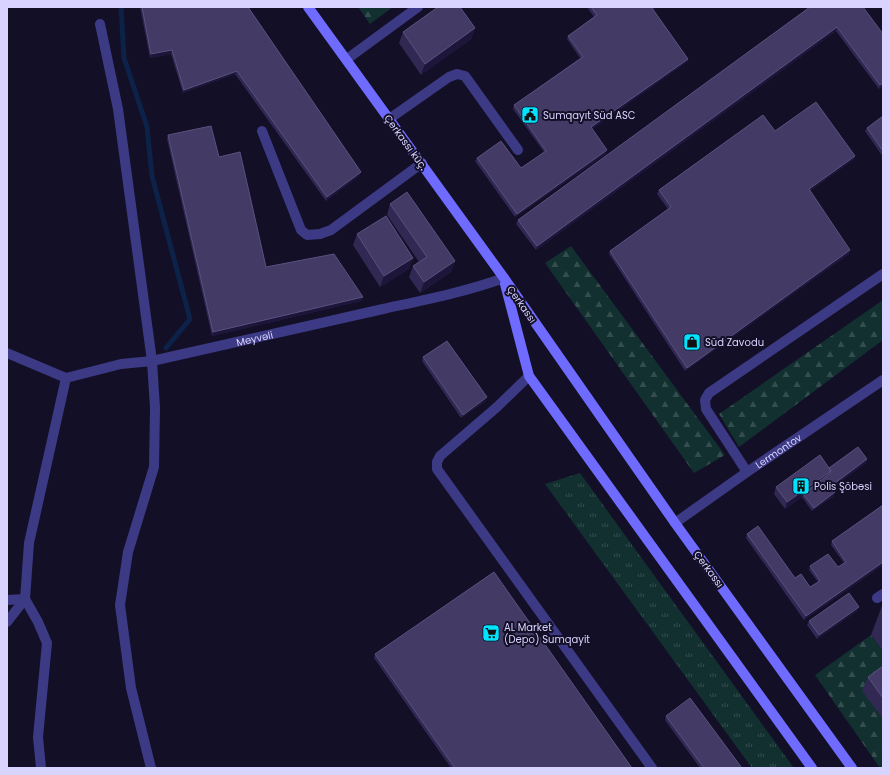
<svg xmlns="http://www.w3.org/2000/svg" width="890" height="775" font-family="Poppins,sans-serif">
	<defs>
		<pattern id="grass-tufts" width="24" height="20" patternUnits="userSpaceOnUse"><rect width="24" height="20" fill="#12302f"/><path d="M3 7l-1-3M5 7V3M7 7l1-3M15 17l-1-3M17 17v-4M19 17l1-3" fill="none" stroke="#344d4e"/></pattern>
		<pattern id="forest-firs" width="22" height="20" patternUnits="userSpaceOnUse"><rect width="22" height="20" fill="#12302f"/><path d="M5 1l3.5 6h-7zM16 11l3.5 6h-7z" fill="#344d4e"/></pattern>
	</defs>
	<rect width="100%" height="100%" fill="#130f26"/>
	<path fill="url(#grass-tufts)" d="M580,473L794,768H752L545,484Z"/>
	<path fill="url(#forest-firs)" d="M358,7H393L370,24Z
		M571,246L725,455L694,473L545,263Z
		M883,300V340L739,447L719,414Z
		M871,635L883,651V676L863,691L883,719V768H880L815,675Z"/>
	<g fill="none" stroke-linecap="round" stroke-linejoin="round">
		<path stroke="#0c2248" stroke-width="5" d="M121,7L124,58L147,127L152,176L190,319L166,348"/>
		<path stroke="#3d3a85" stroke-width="10" d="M347,59L418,7
			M389,119L449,77L457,74L465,76L518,150
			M262,131L301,230L307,235L320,234L331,230L422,163
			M529,376L497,407L440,456L437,462V469L652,768
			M747,472L706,409L705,400L709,393L883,274
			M877,598L883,594"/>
		<g stroke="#3d3a85" stroke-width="10">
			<path d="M100,24L118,109L152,361L155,408L154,467L128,552L120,605L131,688L151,768"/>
			<path id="s1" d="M7,353L66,378L121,364L152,361C229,344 306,327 383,309C424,300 465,292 504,278"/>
			<path id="s2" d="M675,523L747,472L883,380"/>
			<path d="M7,600L25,599"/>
			<path d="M7,622L25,599"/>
			<path d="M41,768L38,737L47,643L38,622L25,599L29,543L66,378"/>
		</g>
		<path stroke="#6f6bff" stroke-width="10" d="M308,7L504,278L675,523L852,768
			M505,284L529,376L812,768"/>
	</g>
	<path fill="#312854" d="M140,7H248L361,172L359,176L326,201L235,74L183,93L171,54L150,58Z
		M587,7H657L653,10L688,59L687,62L592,129L606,154L515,217L475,161L477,158L521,168L544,152L513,109L514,105L580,58L567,39L568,36L594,17Z
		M863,7L883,86L879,89L836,31L536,250L516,224L518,220Z
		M475,28L471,39L421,75L399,43L403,32Z
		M883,116V157L865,131L867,128Z
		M775,131L855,156L854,159L810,191L849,254L685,371L609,254L610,251L668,209L657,194L659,190Z
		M168,135L219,157L266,267L363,297L361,301L212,336L167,139Z
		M390,204L455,261L451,272L420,293L409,277L413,266L419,262L387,215Z
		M357,234L413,258L409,269L380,287L353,245Z
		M423,357L486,401L461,418L422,361Z
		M867,459L866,463L832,488L834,496L812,511L802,497L785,509L774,494L776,487L829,468Z
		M883,505V565L804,620L746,538L747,534L795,578L810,587L818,582L809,570L810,566L838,567L844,563L831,545L832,541Z
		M883,603V651L871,635Z
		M857,611L817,639L807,625L809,621Z
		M375,654L632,768H451L374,658Z
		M883,666V719L862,691L868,677Z
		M666,716L742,768H700L665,720Z"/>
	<path fill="#1d163a" d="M653,7H657L650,12L652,8Z
		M837,27L836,31L536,250L537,246Z
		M475,28L471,39L421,75L425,64Z
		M172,50L171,54L150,58L151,54Z
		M688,59L687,62L590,131L591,127Z
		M237,71L235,74L183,93L184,90Z
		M883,83V86L879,89L880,85Z
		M607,150L606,154L515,217L517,214Z
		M855,156L854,159L807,193L809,189Z
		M361,172L359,176L326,201L327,197Z
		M850,250L849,254L685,371L687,368Z
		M413,258L409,269L380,287L384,276Z
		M455,261L451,272L420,293L424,282Z
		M363,297L361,301L212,336L213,332Z
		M487,397L486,401L461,418L463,415Z
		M867,459L866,463L829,490L831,486Z
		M831,471L828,478L803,494L802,497L785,509L787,502Z
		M835,492L834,496L812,511L814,508Z
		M883,562V565L804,620L806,616Z
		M859,607L857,611L817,639L819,635Z"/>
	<path fill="#433a66" stroke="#5a527e" d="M142,7H248L361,172L327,197L237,71L184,90L172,50L151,54Z
		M438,7H460L475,28L425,64L403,32Z
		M591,7H653L652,8L688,59L591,127L607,150L517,214L477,158L501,141L521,168L546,151L514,105L583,57L568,36L597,15Z
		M810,7H863L883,34V83L880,85L837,27L537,246L518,220Z
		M816,102L855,156L809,189L850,250L687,368L610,251L671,207L659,190L763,115L775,131Z
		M883,116V151L867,128Z
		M211,126L219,157L240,152L266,267L334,254L363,297L213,332L168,135Z
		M407,192L455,261L424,282L413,266L427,257L390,204Z
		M386,216L413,258L384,276L357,234Z
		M447,341L487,397L463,415L423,357Z
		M858,447L867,459L831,486L835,492L814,508L803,494L829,474L831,471L829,468Z
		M820,455L831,471L787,502L776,487Z
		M883,505V562L806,616L747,534L758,526L795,578L801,574L810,587L820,581L810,566L828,554L838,567L846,562L832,541Z
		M494,572L632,768H455L375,654Z
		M849,593L859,607L819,635L809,621Z
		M883,666V698L868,677Z
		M690,698L742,768H704L666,716Z"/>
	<defs>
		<symbol id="civic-square" viewBox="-11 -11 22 22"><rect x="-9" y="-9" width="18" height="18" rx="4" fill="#00e5ff" stroke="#130f26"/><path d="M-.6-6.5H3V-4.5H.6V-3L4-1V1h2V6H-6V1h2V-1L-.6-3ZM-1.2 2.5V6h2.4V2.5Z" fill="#111"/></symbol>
		<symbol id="shop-square" viewBox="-11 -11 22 22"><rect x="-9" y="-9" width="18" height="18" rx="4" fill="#00e5ff" stroke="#130f26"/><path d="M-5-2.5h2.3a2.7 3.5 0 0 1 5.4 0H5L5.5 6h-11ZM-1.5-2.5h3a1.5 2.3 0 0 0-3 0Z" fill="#111"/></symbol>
		<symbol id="building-square" viewBox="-11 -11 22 22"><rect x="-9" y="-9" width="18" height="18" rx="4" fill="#00e5ff" stroke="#130f26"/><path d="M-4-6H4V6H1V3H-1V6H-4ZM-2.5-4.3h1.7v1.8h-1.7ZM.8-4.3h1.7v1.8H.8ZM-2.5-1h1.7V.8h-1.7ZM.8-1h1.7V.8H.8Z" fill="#111"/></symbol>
		<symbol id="supermarket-square" viewBox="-11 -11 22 22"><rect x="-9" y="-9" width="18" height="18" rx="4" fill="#00e5ff" stroke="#130f26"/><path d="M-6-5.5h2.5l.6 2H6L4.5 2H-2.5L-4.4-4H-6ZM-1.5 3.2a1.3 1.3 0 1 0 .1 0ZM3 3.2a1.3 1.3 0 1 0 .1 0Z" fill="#111"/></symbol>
	</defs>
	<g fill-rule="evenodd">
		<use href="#civic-square" x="520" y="105" width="20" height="20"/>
		<use href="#shop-square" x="682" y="332" width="20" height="20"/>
		<use href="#building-square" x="791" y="476" width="20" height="20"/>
		<use href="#supermarket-square" x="481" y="623" width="20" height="20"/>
	</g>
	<g text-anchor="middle" stroke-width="4" stroke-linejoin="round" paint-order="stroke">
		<g font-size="10" fill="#d9d4ff" stroke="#130f26" text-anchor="start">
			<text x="543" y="119">Sumqayıt Süd ASC</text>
			<text x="705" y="346">Süd Zavodu</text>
			<text x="814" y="490">Polis Şöbəsi</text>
			<text x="504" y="631">AL Market<tspan x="504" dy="12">(Depo) Sumqayit</tspan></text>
		</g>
		<g font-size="10" fill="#d9d4ff" stroke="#130f26">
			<text transform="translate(406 142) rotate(54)" y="4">Çerkassı küç.</text>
			<text transform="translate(522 304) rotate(55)" y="4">Çerkassı</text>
			<text dy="4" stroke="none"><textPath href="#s1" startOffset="257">Meyvəli</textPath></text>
			<text dy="4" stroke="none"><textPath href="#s2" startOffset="126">Lermontov</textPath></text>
			<text transform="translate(709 569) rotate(54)" y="4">Çerkassı</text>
		</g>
	</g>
	<rect width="890" height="775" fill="none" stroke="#d9d4ff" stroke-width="16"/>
</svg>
